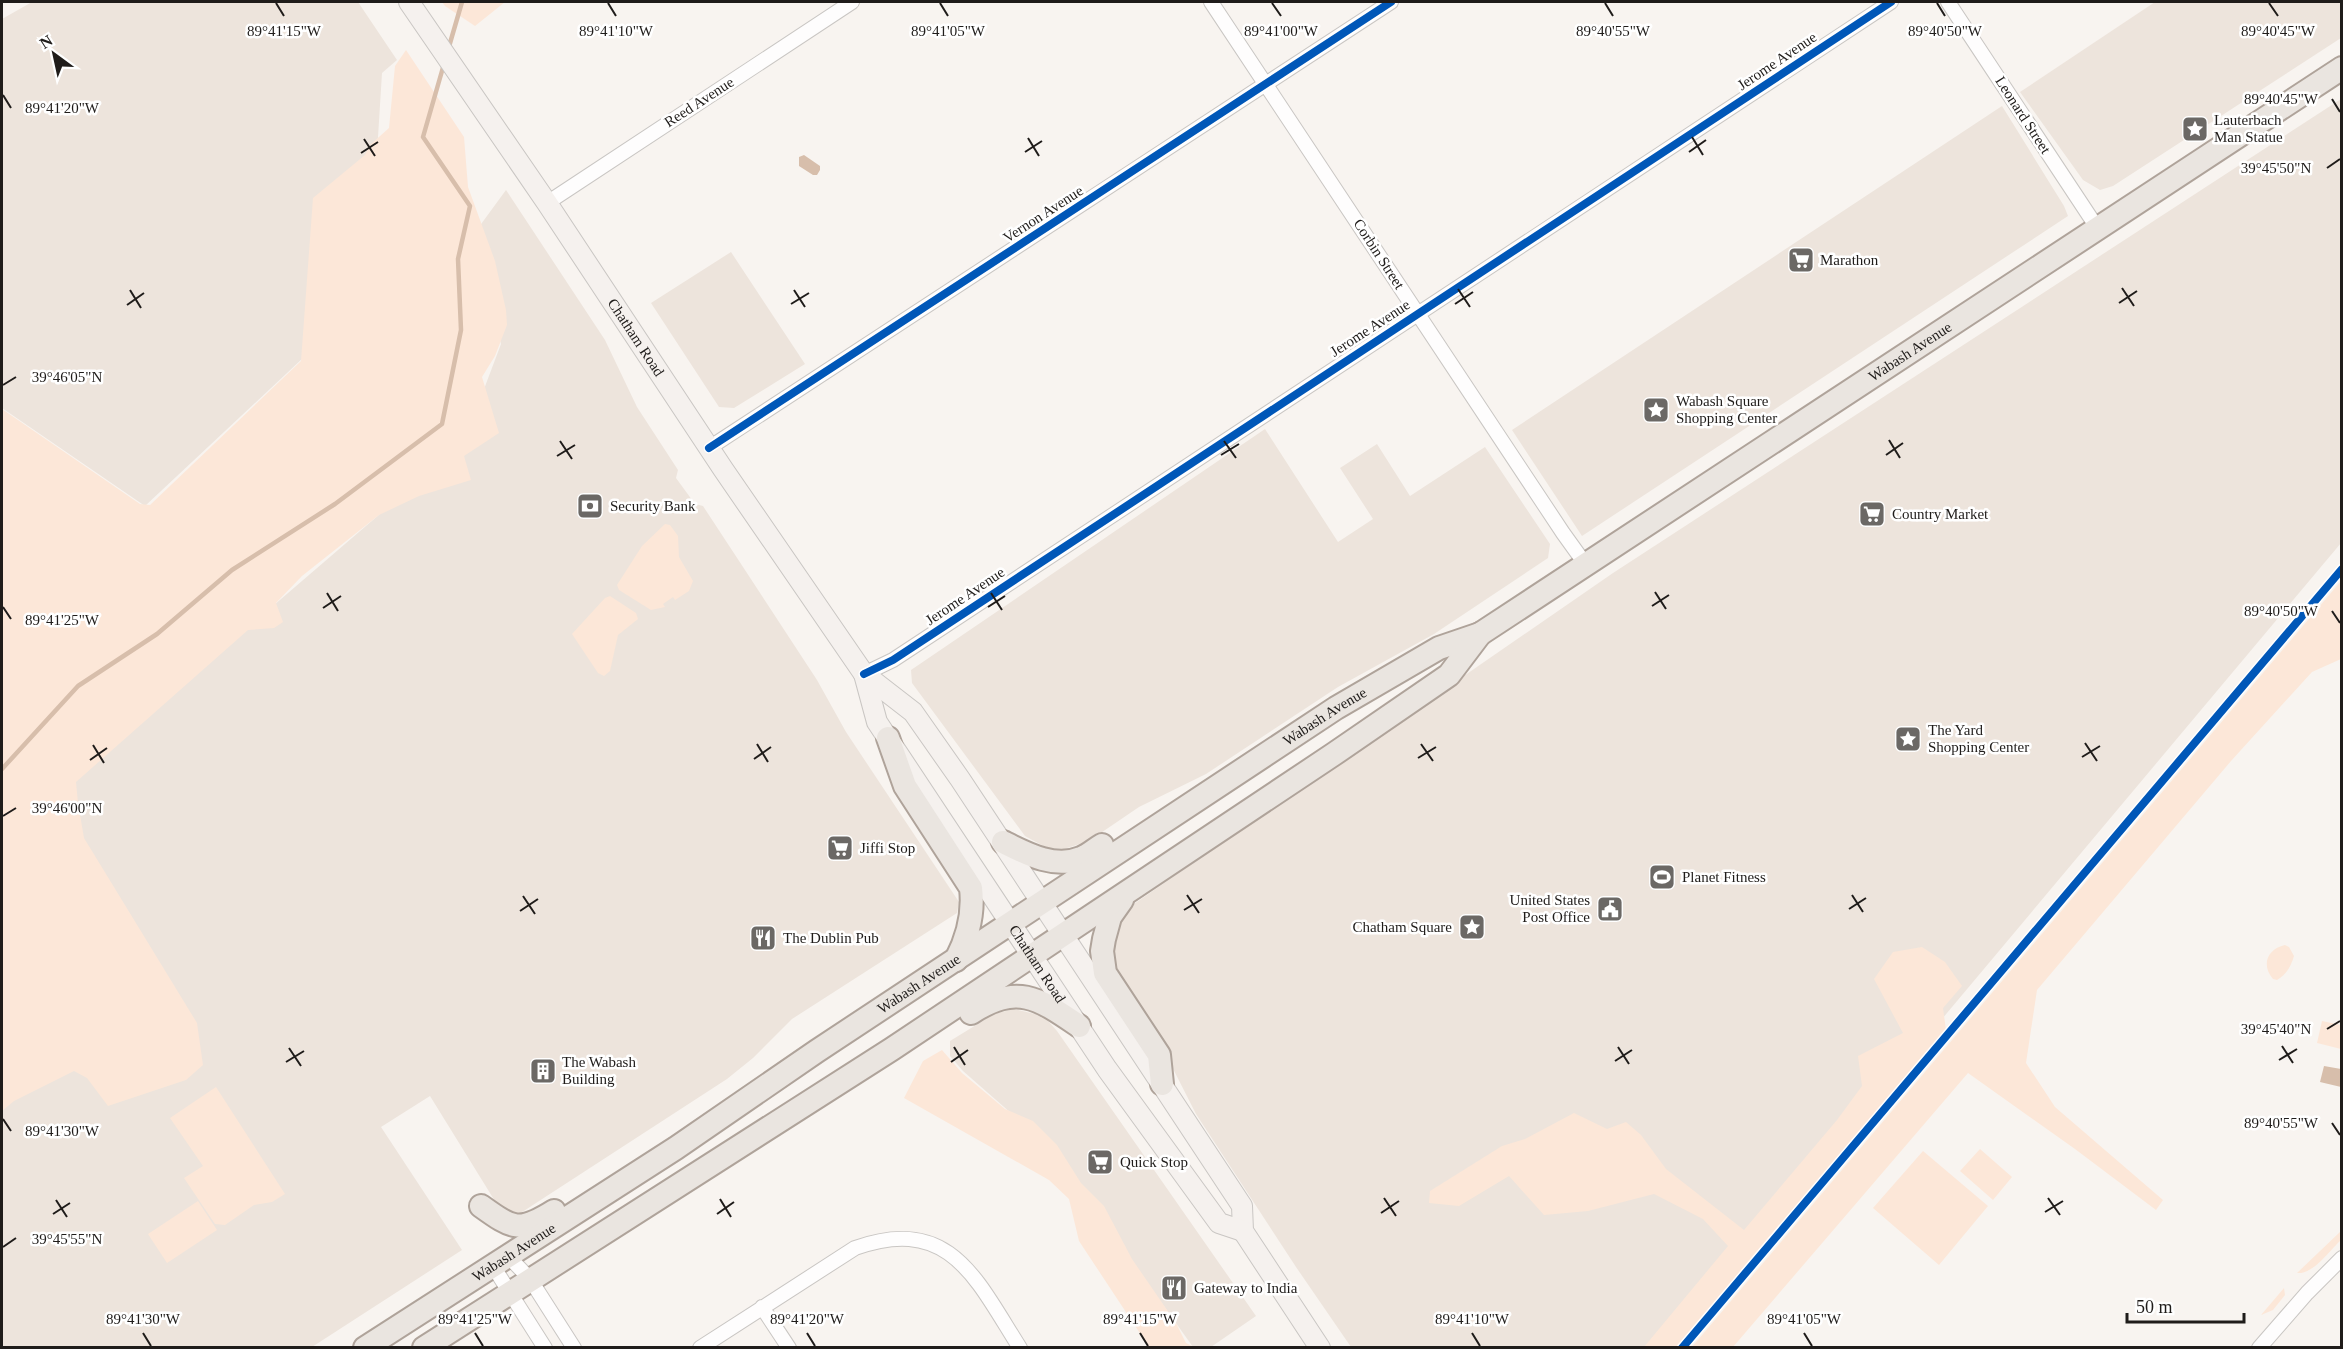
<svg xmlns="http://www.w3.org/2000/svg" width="2343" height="1349" font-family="'Times New Roman',serif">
	<rect width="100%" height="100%" fill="#f8f4f0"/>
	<path fill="#ede4dc" d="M32,2H358L397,60L382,73L377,153L303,358L145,506L2,408V19Z
		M2155,2H2341V38L2113,186L2100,190L2083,180L2020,92Z
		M2341,99V543L1667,1347H1351L1296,1267L1196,1114L1163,1049L1113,972V934L1120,919L1131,906L1613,573Z
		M2002,106L2064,206L2068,216L1582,536L1512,430Z
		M506,190L605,340L637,407L678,470L676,478L695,504L703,506L817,680L846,732L959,902L957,913L792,1019L753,1058L727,1079L516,1216L498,1206L430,1096L381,1127L462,1250L312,1347L2,1348V1086L40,806L395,501L472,421L501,344L476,231Z
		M731,252L805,364L734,408L719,407L651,303Z
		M1265,429L1338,542L1373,519L1340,468L1377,444L1410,496L1485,447L1550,544L1548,558L1434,634L1338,687L1206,774L1139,807L1089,841L1064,849L1047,848L1025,836L912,683L911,670Z
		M1014,1009L1035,1014L1048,1021L1057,1031L1256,1316L1211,1347H1193L1138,1270L1020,1121L963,1071L950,1056V1041L994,1014Z"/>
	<path fill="#fce7d8" d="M442,2H505L475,26L445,6Z
		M406,50L464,137L468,187L495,261L506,310L507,325L495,356L482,377L499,433L464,456L471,480L419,496L379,515L302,576L276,603L283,622L274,628L248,630L76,782L78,803L84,838L197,1023L203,1065L186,1080L108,1106L87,1078L74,1071L14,1101L2,1111V409L140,504L150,505L301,361L313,198L365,155L370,145L389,128L395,66Z
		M665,524L670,525L678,536L679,557L693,581L689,591L675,600L673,597L663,604L665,607L651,610L619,590L617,585L642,546Z
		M2341,581V659L2312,672L2231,761L2037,990L2026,1063L2055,1107L2163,1200L2156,1210L2075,1149L1968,1073L1733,1347H1692Z
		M610,596L636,613L638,619L618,635L610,671L604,676L598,673L572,634L605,598Z
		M2285,945L2289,947L2294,956C2291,966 2287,974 2277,980L2273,979C2261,965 2267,949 2285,945Z
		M1922,947L1945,962L1962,986L1943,1008L1946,1030L1678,1347H1644L1728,1246L1703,1219L1654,1194L1588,1211L1544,1215L1509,1176L1459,1206L1429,1203L1430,1191L1502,1146L1525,1139L1574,1113L1607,1129L1626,1122L1641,1135L1666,1169L1744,1230L1837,1120L1862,1086L1858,1056L1903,1033L1874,979L1893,952Z
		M2322,1021L2341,1025V1049L2317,1043Z
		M942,1050L962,1073L1005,1109L1033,1121L1057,1145L1081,1183L1104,1206L1132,1259L1176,1323L1186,1343L1194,1347H1149L1079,1241L1069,1199L1049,1180L904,1098L923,1061Z
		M216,1087L285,1194L272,1202L254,1205L225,1225L215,1224L184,1178L203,1166L170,1118Z
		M1980,1149L2012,1177L1993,1200L1960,1171Z
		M1923,1151L1988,1206L1939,1265L1873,1208Z
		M198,1201L217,1230L167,1263L148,1234Z
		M2341,1231V1240C2330,1250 2313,1275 2297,1273Z
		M2284,1288L2285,1295L2273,1310L2261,1315Z"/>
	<path fill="#d7beab" d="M804,155L820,166V170L817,175H813L799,166V157Z
		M2324,1066L2341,1069V1087L2320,1082Z"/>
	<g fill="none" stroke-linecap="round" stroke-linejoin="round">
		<path stroke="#d7beab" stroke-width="4.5" d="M448,50L462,2
			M2,769L78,686L157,634L232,570L335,504L442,424L461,330L458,259L470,206L423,137L444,64"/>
		<defs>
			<path id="minor" d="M1211,2L1563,533L1586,565
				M1948,2L2098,229
				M547,203L852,2
				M709,448L1391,2
				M864,674L893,660L1891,2
				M508,1256L530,1279L574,1348
				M493,1266L545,1348
				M762,1307L789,1348
				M700,1348L855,1248C950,1214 976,1279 1020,1348
				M2259,1348L2307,1293L2342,1258"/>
			<g id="secondary">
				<path id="s1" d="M409,2L547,203L723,469L864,674L913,712L960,779L1242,1206L1243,1231L1320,1348"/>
				<path id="s2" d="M864,674L877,722L1107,1069L1219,1223L1243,1231"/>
			</g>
			<g id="primary">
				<path d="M888,738L905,786L971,888C974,914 968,937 956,960"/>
				<path d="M1003,842C1027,854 1055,869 1081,858C1089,855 1095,849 1102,845"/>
				<path d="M1122,900L1110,917L1104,939L1102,951L1105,973L1159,1055L1162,1084"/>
				<path d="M971,1013C1017,983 1038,998 1079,1026"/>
				<path d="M481,1206C513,1229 519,1233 554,1211"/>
				<path id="s3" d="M365,1348L676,1148L817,1051L1336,708L1439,648L1480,634L2342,68"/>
				<path d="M424,1348L892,1049L1334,754L1449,675L1480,634"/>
			</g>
		</defs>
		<use href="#minor" stroke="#c9c6c3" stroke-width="16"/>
		<use href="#secondary" stroke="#c9c6c3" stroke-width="22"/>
		<use href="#primary" stroke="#afa39a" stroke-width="26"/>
		<use href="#minor" stroke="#fefdfd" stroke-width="14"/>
		<use href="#secondary" stroke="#f5f1ee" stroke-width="20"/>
		<use href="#primary" stroke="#eae5e0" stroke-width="22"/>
		<defs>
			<path id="cycleway" d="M709,448L1391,2
				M864,674L893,660L1891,2
				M1682,1348L2342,569"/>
		</defs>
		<use href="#cycleway" stroke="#fff" stroke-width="11"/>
		<use href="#cycleway" stroke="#0057b8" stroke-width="8"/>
	</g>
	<path fill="none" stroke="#1f1c1a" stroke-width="2" d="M276,3L284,16M608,3L616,16M940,3L948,16M1272,3L1281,16M1605,3L1613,16M1937,3L1945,16M2269,3L2278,16M3,95L11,108M2332,99L2340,112M1692,137L1703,155M1028,138L1039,156M364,139L375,156M1025,152L1042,141M1689,152L1706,140M361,153L378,142M2327,168L2340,159M2122,288L2134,306M1458,289L1470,307M130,290L141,308M794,290L805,307M2119,303L2137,291M791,304L809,293M1455,304L1473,292M127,305L144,293M3,385L16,377M1889,440L1900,458M560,441L572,459M1224,441L1236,458M1221,455L1239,444M1886,455L1903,443M557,456L575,445M1655,592L1666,609M327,593L338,611M991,593L1002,610M1652,606L1669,595M3,607L11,619M988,607L1005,596M323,608L341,596M2332,611L2340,623M2085,743L2097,761M757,744L768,762M1421,744L1433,761M93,745L104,763M2082,757L2100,746M1418,758L1436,747M754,759L771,747M90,760L107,748M3,816L16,808M1187,895L1199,913M1852,895L1863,912M523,896L535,914M1849,909L1866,898M1184,910L1202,899M520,911L538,899M2327,1029L2340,1021M2282,1046L2293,1063M954,1047L965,1065M1618,1047L1629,1064M289,1048L301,1066M2279,1060L2297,1049M1615,1061L1632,1050M286,1062L304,1051M951,1062L968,1050M3,1119L11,1131M2332,1123L2340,1135M1384,1198L1396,1216M2048,1198L2060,1215M720,1199L731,1217M56,1200L67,1217M2045,1212L2063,1201M1381,1213L1399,1201M53,1214L70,1203M717,1214L734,1202M3,1247L16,1238M143,1333L151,1346M475,1333L483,1346M807,1333L815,1346M1140,1333L1148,1346M1472,1333L1480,1346M1804,1333L1812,1346"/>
	<defs>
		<symbol id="sight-square" viewBox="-11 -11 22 22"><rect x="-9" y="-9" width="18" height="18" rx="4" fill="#6b6865" stroke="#fff"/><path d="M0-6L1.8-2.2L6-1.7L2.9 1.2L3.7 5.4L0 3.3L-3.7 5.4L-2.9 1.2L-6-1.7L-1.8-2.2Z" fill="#fff"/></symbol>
		<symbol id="supermarket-square" viewBox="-11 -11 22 22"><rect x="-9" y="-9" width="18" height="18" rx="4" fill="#6b6865" stroke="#fff"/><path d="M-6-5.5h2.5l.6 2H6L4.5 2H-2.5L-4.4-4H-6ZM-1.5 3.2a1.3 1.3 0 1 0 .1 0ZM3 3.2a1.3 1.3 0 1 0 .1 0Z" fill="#fff"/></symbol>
		<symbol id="bank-square" viewBox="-11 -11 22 22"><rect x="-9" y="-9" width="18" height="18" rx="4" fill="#6b6865" stroke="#fff"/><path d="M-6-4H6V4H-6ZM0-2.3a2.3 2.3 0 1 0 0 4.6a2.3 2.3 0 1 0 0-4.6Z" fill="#fff"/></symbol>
		<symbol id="stadium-square" viewBox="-11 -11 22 22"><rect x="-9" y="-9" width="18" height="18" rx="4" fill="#6b6865" stroke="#fff"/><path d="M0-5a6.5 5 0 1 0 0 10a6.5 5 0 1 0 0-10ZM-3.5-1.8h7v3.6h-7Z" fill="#fff"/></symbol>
		<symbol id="civic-square" viewBox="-11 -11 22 22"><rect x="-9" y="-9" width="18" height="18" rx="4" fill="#6b6865" stroke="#fff"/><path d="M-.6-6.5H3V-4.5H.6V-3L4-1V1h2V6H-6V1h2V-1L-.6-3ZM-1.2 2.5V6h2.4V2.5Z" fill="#fff"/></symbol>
		<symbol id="restaurant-square" viewBox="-11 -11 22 22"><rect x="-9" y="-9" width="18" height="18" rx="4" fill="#6b6865" stroke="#fff"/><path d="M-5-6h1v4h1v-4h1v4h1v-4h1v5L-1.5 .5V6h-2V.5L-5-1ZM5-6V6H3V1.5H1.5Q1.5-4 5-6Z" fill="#fff"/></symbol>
		<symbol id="building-square" viewBox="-11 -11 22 22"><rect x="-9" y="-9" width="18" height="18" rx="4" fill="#6b6865" stroke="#fff"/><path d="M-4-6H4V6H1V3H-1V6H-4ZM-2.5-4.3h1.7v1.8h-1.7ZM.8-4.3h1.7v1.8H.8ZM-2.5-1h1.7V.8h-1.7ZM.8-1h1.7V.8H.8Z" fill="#fff"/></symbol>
	</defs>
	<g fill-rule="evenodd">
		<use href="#sight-square" x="2180" y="114" width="30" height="30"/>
		<use href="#supermarket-square" x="1786" y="245" width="30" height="30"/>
		<use href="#sight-square" x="1641" y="395" width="30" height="30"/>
		<use href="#bank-square" x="575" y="491" width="30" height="30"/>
		<use href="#supermarket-square" x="1857" y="499" width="30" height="30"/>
		<use href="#sight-square" x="1893" y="724" width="30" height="30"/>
		<use href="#supermarket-square" x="825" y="833" width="30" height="30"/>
		<use href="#stadium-square" x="1647" y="862" width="30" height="30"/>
		<use href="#civic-square" x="1595" y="894" width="30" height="30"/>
		<use href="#sight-square" x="1457" y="912" width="30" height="30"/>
		<use href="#restaurant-square" x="748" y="923" width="30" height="30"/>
		<use href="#building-square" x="528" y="1056" width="30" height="30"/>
		<use href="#supermarket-square" x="1085" y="1147" width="30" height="30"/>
		<use href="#restaurant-square" x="1159" y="1273" width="30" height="30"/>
	</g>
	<g text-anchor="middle" stroke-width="5" stroke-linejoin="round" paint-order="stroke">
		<g font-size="15" fill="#1f1c1a" stroke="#fff">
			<text transform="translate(1777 61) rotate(-34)" y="5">Jerome Avenue</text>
			<text transform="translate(699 102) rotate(-33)" y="5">Reed Avenue</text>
			<text transform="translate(2023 115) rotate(57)" y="5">Leonard Street</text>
			<text transform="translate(1043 214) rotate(-33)" y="5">Vernon Avenue</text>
			<text transform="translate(1379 254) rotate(57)" y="5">Corbin Street</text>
			<text transform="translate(1370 328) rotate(-33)" y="5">Jerome Avenue</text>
			<text dy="5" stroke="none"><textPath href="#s1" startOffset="405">Chatham Road</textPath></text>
			<text dy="5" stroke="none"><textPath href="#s3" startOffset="1840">Wabash Avenue</textPath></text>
			<text transform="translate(965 596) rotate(-34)" y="5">Jerome Avenue</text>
			<text dy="5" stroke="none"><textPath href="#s3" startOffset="1149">Wabash Avenue</textPath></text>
			<text dy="5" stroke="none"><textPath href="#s2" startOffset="340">Chatham Road</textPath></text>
			<text dy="5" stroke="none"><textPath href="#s3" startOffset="663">Wabash Avenue</textPath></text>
			<text dy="5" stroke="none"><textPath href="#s3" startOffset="177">Wabash Avenue</textPath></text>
		</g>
		<g font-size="15" fill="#1f1c1a" stroke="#fff" text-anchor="start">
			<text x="2214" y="125">Lauterbach<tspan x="2214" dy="17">Man Statue</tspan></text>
			<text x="1820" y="265">Marathon</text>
			<text x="1676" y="406">Wabash Square<tspan x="1676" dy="17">Shopping Center</tspan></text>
			<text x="610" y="511">Security Bank</text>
			<text x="1892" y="519">Country Market</text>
			<text x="1928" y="735">The Yard<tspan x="1928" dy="17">Shopping Center</tspan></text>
			<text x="860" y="853">Jiffi Stop</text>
			<text x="1682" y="882">Planet Fitness</text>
			<text x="1590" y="905" text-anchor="end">United States<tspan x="1590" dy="17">Post Office</tspan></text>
			<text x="1452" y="932" text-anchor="end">Chatham Square</text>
			<text x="783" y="943">The Dublin Pub</text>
			<text x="562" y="1067">The Wabash<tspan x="562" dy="17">Building</tspan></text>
			<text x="1120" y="1167">Quick Stop</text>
			<text x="1194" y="1293">Gateway to India</text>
		</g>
	</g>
	<g font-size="15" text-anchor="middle" fill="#1f1c1a" stroke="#fff" stroke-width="5" stroke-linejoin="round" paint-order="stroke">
		<text x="284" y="36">89°41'15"W</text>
		<text x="616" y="36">89°41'10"W</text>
		<text x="948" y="36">89°41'05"W</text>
		<text x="1281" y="36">89°41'00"W</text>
		<text x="1613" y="36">89°40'55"W</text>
		<text x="1945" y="36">89°40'50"W</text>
		<text x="2278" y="36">89°40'45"W</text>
		<text x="2281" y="104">89°40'45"W</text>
		<text x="62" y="113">89°41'20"W</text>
		<text x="2276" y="173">39°45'50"N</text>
		<text x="67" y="382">39°46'05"N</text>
		<text x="2281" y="616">89°40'50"W</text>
		<text x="62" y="625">89°41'25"W</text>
		<text x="67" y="813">39°46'00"N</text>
		<text x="2276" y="1034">39°45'40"N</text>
		<text x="2281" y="1128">89°40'55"W</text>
		<text x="62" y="1136">89°41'30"W</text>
		<text x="67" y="1244">39°45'55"N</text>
		<text x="143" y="1324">89°41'30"W</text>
		<text x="475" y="1324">89°41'25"W</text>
		<text x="807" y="1324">89°41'20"W</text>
		<text x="1140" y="1324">89°41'15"W</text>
		<text x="1472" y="1324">89°41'10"W</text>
		<text x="1804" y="1324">89°41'05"W</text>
	</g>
	<rect width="2343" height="1349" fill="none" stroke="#1f1c1a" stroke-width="6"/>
	<g transform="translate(54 54) rotate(327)" stroke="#ffffff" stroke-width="4.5" paint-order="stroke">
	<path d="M0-4.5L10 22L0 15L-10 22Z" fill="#1f1c1a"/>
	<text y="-9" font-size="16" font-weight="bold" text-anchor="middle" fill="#1f1c1a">N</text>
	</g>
	<path d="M2127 1313v9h117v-9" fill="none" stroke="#1f1c1a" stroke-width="3"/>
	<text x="2136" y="1313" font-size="18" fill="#1f1c1a" stroke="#ffffff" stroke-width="4.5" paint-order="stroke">50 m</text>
</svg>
